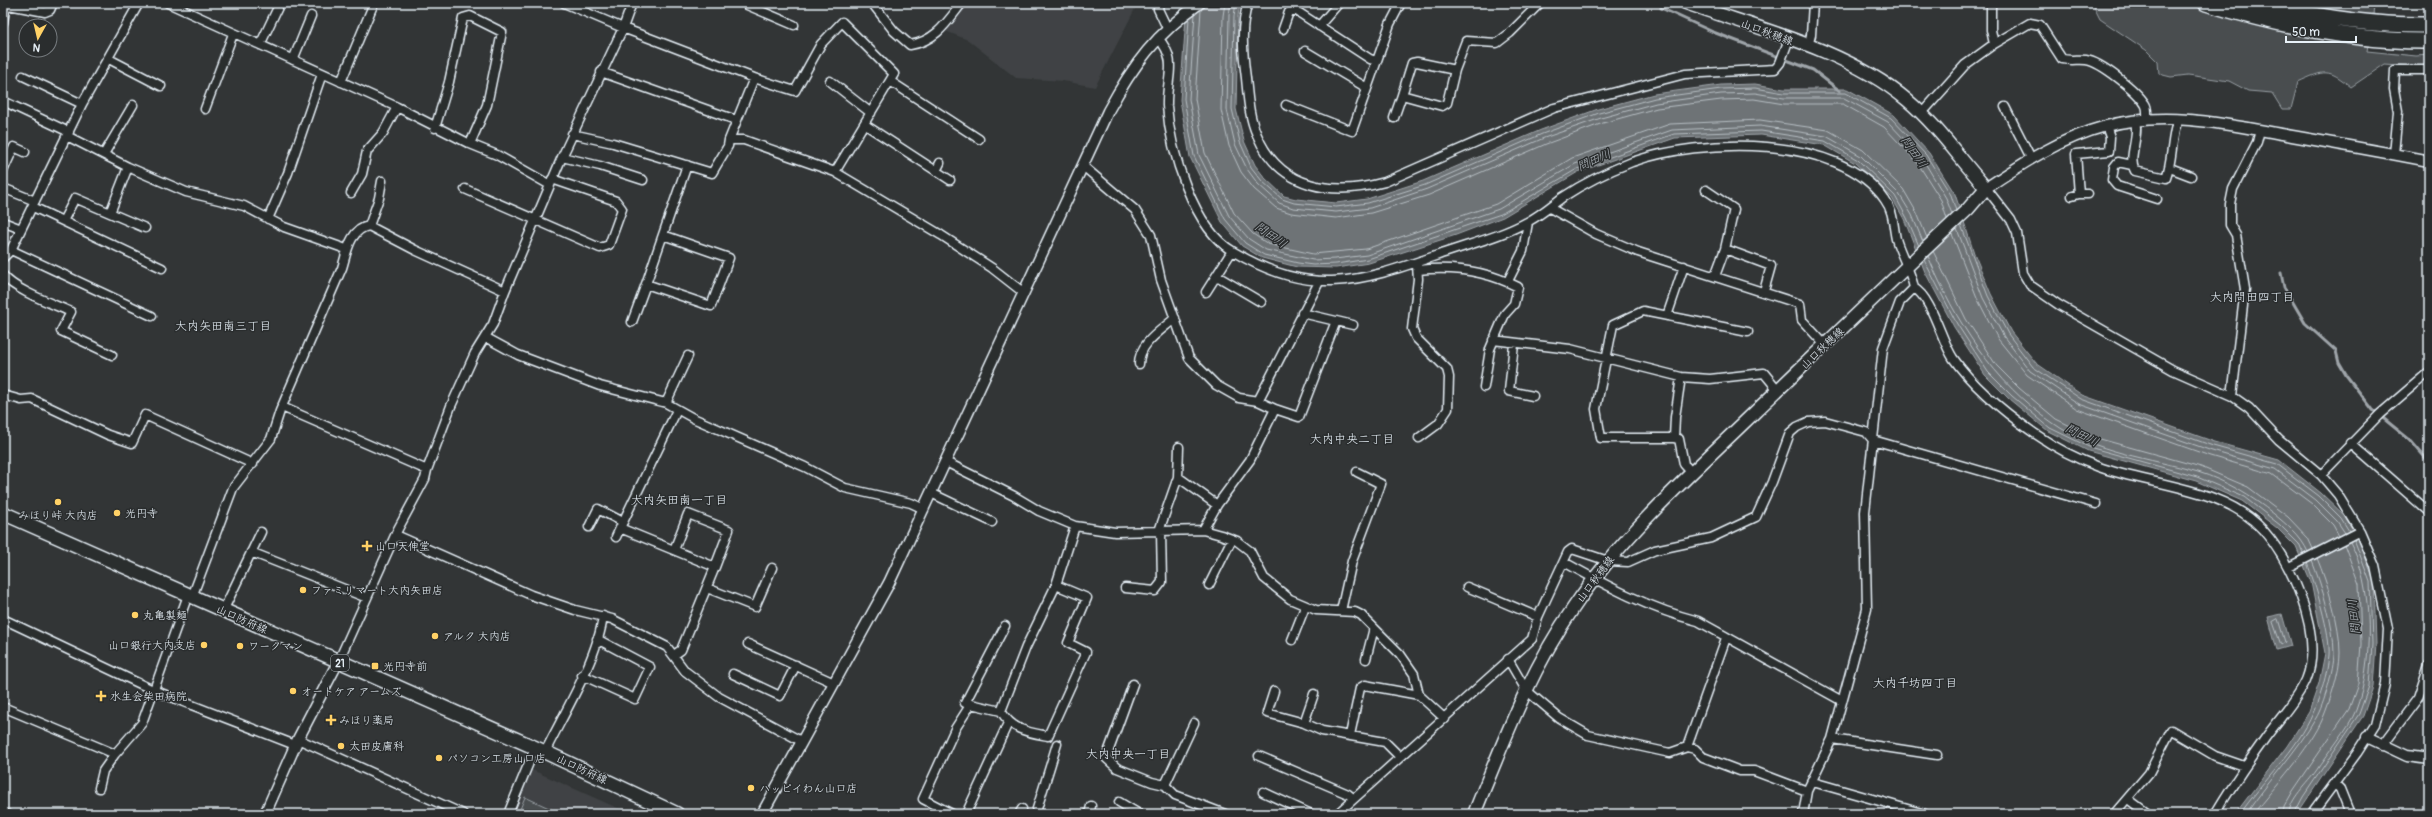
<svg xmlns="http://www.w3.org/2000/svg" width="2432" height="817" font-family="Pangolin,'Klee One',sans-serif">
	<rect width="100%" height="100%" fill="#323536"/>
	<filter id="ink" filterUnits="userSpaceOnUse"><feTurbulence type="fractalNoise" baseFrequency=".025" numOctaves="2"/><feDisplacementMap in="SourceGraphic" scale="8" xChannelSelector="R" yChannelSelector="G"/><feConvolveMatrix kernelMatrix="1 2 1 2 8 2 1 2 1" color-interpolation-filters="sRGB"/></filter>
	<g filter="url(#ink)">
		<path fill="#3f4244" d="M964,3H1138L1095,87L1063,81L1016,78L968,40L943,30Z
			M530,769L631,814H512Z"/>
		<path fill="#494d4f" stroke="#989fa4" d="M2092,3H2379L2374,8L2367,51L2416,56L2429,55V67L2385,64L2351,87C2328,68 2325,70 2298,82L2291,109H2282L2272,93L2248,91L2229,81L2188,75L2171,77L2159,74L2158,62L2146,50L2100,19Z
			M525,797L562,814H518Z"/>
		<path fill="#6e7376" stroke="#9fa5aa" d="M1187,3H1240L1238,16L1236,109L1244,141L1255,165L1265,178L1284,196L1296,199L1336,203L1367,199L1423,181L1541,130L1598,109L1654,94L1721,85L1755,84L1784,89H1847L1894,115L1929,153L1955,194L1974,253L1991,294L2011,332L2036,363L2082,395L2215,442L2279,460L2321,493L2344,515L2359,540L2374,581L2376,644L2373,687L2363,716L2297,814H2235L2287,746L2309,712L2319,683L2325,653L2311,582L2296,547L2277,528L2242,501L2196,481L2088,451L2048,431L2009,399L1985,375L1954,327L1925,272L1904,219L1892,198L1855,163L1824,145L1761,135L1675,138L1578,172L1503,217L1456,235L1369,263L1336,268L1297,267L1262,258L1242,246L1222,222L1190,157L1180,100Z
			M2282,614L2291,646L2277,650L2268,617Z"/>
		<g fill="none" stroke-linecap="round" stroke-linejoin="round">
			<path stroke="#b7bfc4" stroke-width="1" d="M1225,3L1223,16L1221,110L1229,146L1241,172L1254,189L1276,208L1291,213L1336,218L1371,213L1429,195L1546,144L1603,123L1657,108L1721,100L1754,99L1784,104H1843L1884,127L1917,162L1941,200L1947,219
				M1231,3L1229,15L1227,110L1235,144L1247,169L1258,184L1279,203L1293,208L1336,212L1370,208L1427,189L1544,138L1601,118L1656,103L1721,94L1755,93L1784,98H1844L1888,122L1922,158L1946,198L1952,214
				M1236,3L1234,16L1232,109L1240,142L1251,167L1262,181L1282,199L1294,203L1336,207L1368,203L1425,185L1542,134L1599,113L1655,98L1721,89L1755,88L1784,93H1846L1891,118L1926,155L1951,195L1956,211
				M1201,10L1195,99L1205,153L1234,213L1253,234L1268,244L1313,254L1366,249L1496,204L1572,158L1670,124L1760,120L1828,130L1863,150L1903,189L1917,213L1927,238
				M1195,14L1189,99L1199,155L1229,216L1249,239L1266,250L1313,260L1335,259L1367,255L1499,209L1575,164L1672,130L1760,126L1826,136L1861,156L1899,194L1912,215L1923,242
				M1189,18L1184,99L1194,156L1225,219L1245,243L1264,255L1298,263L1313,265L1336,264L1368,259L1501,214L1577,169L1674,134L1761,131L1825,141L1858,160L1895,196L1907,218L1919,246
				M1961,225L1988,296L2008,334L2033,367L2081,399L2213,446L2277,464L2319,496L2341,518L2349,531
				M1957,229L1983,298L2004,337L2030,371L2079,404L2212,451L2275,469L2316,500L2337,521L2345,533
				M1952,234L1978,300L1998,339L2027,375L2077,409L2210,456L2272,474L2312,504L2333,525L2339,536
				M1933,251L1966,319L1996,365L2019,388L2056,419L2093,437L2201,467L2248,487L2288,517L2308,538L2313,549
				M1928,256C1955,321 1994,383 2053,423C2095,453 2150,458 2198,472C2227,481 2251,496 2274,514C2287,525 2301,536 2308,552
				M1924,260L1957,324L1988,372L2012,396L2050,428L2089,447L2197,477L2244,497L2280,525L2299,544L2303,554
				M2278,619L2285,642L2281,645L2273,622Z
				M2240,814C2262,782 2298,749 2313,713C2321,696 2327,674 2329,655C2331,636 2315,582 2307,563
				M2246,814C2268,781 2296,753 2316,718C2324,705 2334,668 2334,653C2334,626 2322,586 2312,561
				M2253,814C2274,787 2310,749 2323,718C2330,701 2340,671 2340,653C2340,624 2328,585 2317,558
				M2283,814L2284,807L2293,791L2349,709L2358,684L2361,644L2359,584L2344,544
				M2289,814C2289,799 2308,783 2316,771C2327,754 2349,728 2356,710C2373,665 2374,585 2350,542
				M2294,814L2303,797L2359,714L2369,686L2372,644L2370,582L2354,539"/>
			<path stroke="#9fa5aa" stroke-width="3" d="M1661,8L1713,32L1813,70L1840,91
				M2281,273L2284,287L2305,323L2336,351L2339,363L2346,375L2373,410L2410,440L2429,462"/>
			<defs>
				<path id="minor" d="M168,3L397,107L470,144L497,155L550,185
					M564,3L623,28L754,78L795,91L821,44L842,22L894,74L835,172
					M748,3L747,5L794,25
					M872,3L894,31L910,45C936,41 947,22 962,3
					M1159,3L1158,9L1167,28
					M1248,3C1240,26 1243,55 1246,78C1248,98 1249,117 1257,135C1280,190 1334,196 1385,182L1554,108L1685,74L1775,69L1780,63L1789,39
					M1991,3V30L1994,44L2030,23L2040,25L2062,59C2071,61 2078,59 2086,60C2101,62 2137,91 2145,104C2148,108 2147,115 2147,119
					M3,23L5,10L9,5L45,12L50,10L53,3
					M1319,26L1339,3
					M1283,29L1289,12L1295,10L1370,59L1376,61
					M1158,38C1179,61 1166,77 1167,106C1170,150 1193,229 1234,252C1316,300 1364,280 1447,252C1474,243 1504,235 1529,221C1542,214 1552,205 1563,197C1584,183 1609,171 1632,162C1700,138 1839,133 1885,200C1894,212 1893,226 1896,239C1901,256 1911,271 1914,288L1900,302L1883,348L1865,512L1867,609L1832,739L1807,791L1803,814
					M260,45L280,3
					M1808,46L1811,35L1813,3
					M1305,51L1367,88
					M109,59L161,86
					M293,60L311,16
					M601,72L736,120
					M23,76L82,104
					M830,81L871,113
					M890,81L979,139
					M341,82L374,3
					M1402,95L1412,63L1417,62L1455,70
					M3,101L69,132
					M1286,105L1352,131L1390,24L1401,3
					M2005,107L2031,158
					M205,109L233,34
					M1922,113L1965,65L1994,44
					M1394,118L1402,95L1442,106L1447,103L1455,70L1466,41L1497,43L1510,33L1540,3
					M2135,121C2140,137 2127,157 2135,171L2166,178C2173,159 2171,138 2178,119
					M864,124L950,180
					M435,128L449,82L463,18L470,16L502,32L487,105L470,144
					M572,134L613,143L712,173L728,146L729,140H744L835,172L941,235L992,268L1024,293
					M67,136L128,167L186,192L244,206L284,227L346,249
					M729,140L754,78
					M104,154L133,105
					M2394,154L2398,111L2394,89L2395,70H2429
					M562,157L600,166L643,180
					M2132,165L2118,162L2114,167L2112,180L2117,186L2157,199
					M1083,166L1135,210L1151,235L1161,280L1189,358L1216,385L1239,398L1258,401
					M2170,168L2191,176
					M3,171L14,147L25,152
					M936,171L940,163
					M3,188L35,201
					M1986,188L2011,220L2017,233L2023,273L2030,285L2059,305L2173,370L2232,396L2249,408L2279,440L2321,475L2338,495L2360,531L2375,566L2388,629L2385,684L2375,725L2357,753L2312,814
					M465,189L600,248L609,245L622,209L616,201L552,179
					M1706,190L1734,209L1725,249L1715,276
					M351,193L362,174L367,151L383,133L397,107
					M2079,194H2088
					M2072,196L2079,194L2076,154L2109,151L2110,137L2106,126
					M33,207L162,268
					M1550,208L1596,234L1638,252L1800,304L1802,320L1825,345
					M110,213L128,167
					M268,219L288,173L322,74
					M63,221L75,198L145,228
					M3,222L21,229
					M369,226L379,198L382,181
					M663,235L729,258L711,306L646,284L687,165
					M1725,249L1771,266L1764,291
					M11,250L152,316
					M3,258L11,250L82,104L139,3
					M1417,265L1418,279L1412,329L1416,338L1447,369L1449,377L1448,409L1438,424L1419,438
					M1418,270C1453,266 1487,271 1518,287L1514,304L1505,314L1490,349L1484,387
					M3,275C14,290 53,304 71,312L61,331L112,355
					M1217,276L1261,302
					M1508,281L1523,251L1528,222
					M1914,288C1932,298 1941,340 1953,358C1974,388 2004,412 2034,433C2054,447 2077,459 2099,467C2152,486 2223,486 2263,530C2280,549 2292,573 2301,597C2310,622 2317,653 2306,680C2297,700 2279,719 2266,737C2248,762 2231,787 2215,814
					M1206,292L1232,251
					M1302,313L1353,325
					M1667,316L1684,266
					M632,322L646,284
					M485,337L518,355L600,386L666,403L693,418L805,467L845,488L911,503L924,509
					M1493,340L1570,349L1681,377L1710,379L1764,373L1778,390
					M1514,344L1509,391L1533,396
					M1139,364C1139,343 1161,331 1175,318
					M1681,377L1675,417L1674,438L1679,439L1684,464L1692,473
					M3,395L21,400L32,399L108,435L132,443L145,415L253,464
					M2232,396L2245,289L2236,235L2230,225V204L2233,189L2257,142L2260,130
					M666,403L688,356
					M282,407L427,470
					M1275,409L1299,417L1336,321
					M1674,438H1601L1596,409L1613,325L1643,311L1748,332
					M2350,443L2429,512
					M946,462L1014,496L1039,511L1075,526L1115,532L1203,530L1221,535L1237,541L1250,551L1264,578L1290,599L1316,610L1355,612L1361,615L1400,654L1414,674L1419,695L1445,719
					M2321,475L2380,414L2429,372
					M1178,477L1217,505
					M931,493L992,522
					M589,527L598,509L623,522L677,410
					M620,528L715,567L729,530L688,514L674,550
					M1203,530L1217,505L1250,460L1275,409L1258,401L1319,282
					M1159,531L1178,477L1179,447
					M396,535L531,595L575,610L612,619L667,647L685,671L719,697L801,741
					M616,537L622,524
					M251,552L367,598
					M1564,562C1607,586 1650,609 1698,621L1842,701
					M2289,567L2360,531
					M1209,585L1232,539
					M1467,587L1538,617
					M707,588L755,607L772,568
					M1125,588L1155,591L1162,582L1161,531
					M192,597L233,488L271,439L280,411L342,268C347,252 350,229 369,226L415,250L505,291
					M223,611L261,532
					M1341,611L1352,561L1381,484L1357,472
					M3,619L153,690L295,745
					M1292,640L1305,607
					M748,644L834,683
					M674,655L681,650L715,567
					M1366,659L1374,628
					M1508,659L1526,690L1559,718L1588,735L1670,753L1687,747L1695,749L1703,757L1740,771H1754L1807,791
					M338,662L398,529L425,479L427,470L451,406L475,353L493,324L505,291L562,157L623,28L632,3
					M733,674L780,696L796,665
					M582,675L635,699L650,667L597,639
					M1133,684L1106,758L1117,768L1152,782L1165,785L1175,795L1225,814
					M1274,691L1267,713L1304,723L1322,731L1385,742L1399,756
					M965,703L1005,626
					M3,707L115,754
					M1001,711L1026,647L1056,585L1075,526
					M1304,723L1314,694
					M1350,735L1360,688L1365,685L1419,695
					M298,739L463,814
					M1832,739L1937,755
					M2382,746L2418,698L2429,665
					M1687,747L1726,638
					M545,752C564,713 598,658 603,616
					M1259,756L1348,794L1353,798
					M1813,782L1925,814
					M2335,784L2340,789L2350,814
					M1165,785L1194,723
					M99,788L103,771L115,754L142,723L188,595
					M1263,792L1311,814
					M2128,799L2148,814
					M1119,802L1139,814
					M3,813L7,814
					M508,814L535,748
					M952,814L923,799L955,729L971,704L1001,711C1012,730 1027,732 1048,736L1086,652L1068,643L1087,598L1056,585
					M966,814L1008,723
					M1019,814L1022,809
					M1039,814L1036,812L1057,744
					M1089,814L1091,806
					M1337,814L1532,639L1538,617L1568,552L1572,549L1608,561L1628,562L1655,550L1711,538L1756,517L1772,482L1790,433L1797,427L1808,422L1825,421L1866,432L1873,440L2096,504
					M2114,814L2149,773L2171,730L2215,756L2244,766"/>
				<path id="tertiary" d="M1986,188C2023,163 2061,138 2106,126C2168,110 2231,125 2292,136C2338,144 2383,152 2429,161
					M2367,737L2407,756L2429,759
					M265,814L298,739L338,662
					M762,814L889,583L1108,111C1133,65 1157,33 1200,3"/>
				<path id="secondary" d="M1474,814C1503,743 1530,670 1574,607C1624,533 1691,474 1755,412C1826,344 1896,276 1968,209L1986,188C1960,159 1937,125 1907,100C1848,50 1759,29 1686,3"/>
				<path id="primary" d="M3,513L545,752L677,814"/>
				<path id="motorway" d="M2206,3C2278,25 2354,42 2429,41
					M2259,3C2314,17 2372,26 2429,25"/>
			</defs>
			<use href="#minor" stroke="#e8f1f8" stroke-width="11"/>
			<use href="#tertiary" stroke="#e8f1f8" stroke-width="13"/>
			<use href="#secondary" stroke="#e8f1f8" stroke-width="15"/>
			<use href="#primary" stroke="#e8f1f8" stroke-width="16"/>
			<use href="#motorway" stroke="#e8f1f8" stroke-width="18"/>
			<use href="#minor" stroke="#2a2d2e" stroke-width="8"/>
			<use href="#tertiary" stroke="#2a2d2e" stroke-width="10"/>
			<use href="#secondary" stroke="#2a2d2e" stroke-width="12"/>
			<use href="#primary" stroke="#2a2d2e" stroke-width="13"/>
			<use href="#motorway" stroke="#2a2d2e" stroke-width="15"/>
		</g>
	</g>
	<g fill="#ffd166" stroke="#2a2d2e" stroke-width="1.5">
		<circle cx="58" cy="502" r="4"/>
		<circle cx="117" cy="513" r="4"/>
		<path d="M365 540h4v4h4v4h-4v4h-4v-4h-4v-4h4z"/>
		<circle cx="303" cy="590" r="4"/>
		<circle cx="135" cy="615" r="4"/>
		<circle cx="435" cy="636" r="4"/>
		<circle cx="204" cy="645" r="4"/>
		<circle cx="240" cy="646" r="4"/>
		<rect x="371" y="662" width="8" height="8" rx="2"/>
		<circle cx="293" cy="691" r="4"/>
		<path d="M99 690h4v4h4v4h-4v4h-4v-4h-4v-4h4z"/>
		<path d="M329 714h4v4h4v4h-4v4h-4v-4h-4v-4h4z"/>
		<circle cx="341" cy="746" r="4"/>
		<circle cx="439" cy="758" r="4"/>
		<circle cx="751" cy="788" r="4"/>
	</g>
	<g text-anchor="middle" stroke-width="3" stroke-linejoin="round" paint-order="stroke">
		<rect fill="#2a2d2e" stroke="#afb6bb" stroke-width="1" x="331" y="655" width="18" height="16" rx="3"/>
		<g font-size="10" font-weight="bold" fill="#e8f1f8">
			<text x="340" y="667">21</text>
		</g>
		<g font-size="11" fill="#e8f1f8" stroke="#2a2d2e">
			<text transform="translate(1767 32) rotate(20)" y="4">山口秋穂線</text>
			<text transform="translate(1822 348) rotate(-44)" y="4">山口秋穂線</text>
			<text transform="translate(1595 579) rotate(-53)" y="4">山口秋穂線</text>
			<text transform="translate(242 619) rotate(24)" y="4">山口防府線</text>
			<text transform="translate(582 769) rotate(25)" y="4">山口防府線</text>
		</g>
		<g font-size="11" fill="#e8f1f8" stroke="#2a2d2e" text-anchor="start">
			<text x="125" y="517">光円寺</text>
			<text x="58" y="519" text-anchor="middle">みほり峠 大内店</text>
			<text x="375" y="550">山口天伸堂</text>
			<text x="311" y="594">ファミリマート大内矢田店</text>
			<text x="143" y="619">丸亀製麺</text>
			<text x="443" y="640">アルク 大内店</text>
			<text x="196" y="649" text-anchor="end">山口銀行大内支店</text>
			<text x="248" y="650">ワークマン</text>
			<text x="383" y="670">光円寺前</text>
			<text x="301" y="695">オートケア アームズ</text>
			<text x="110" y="700">水生会柴田病院</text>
			<text x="339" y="724">みほり薬局</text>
			<text x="349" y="750">太田皮膚科</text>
			<text x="447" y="762">パソコン工房山口店</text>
			<text x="759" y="792">ハッピイわん山口店</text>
		</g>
		<g font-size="12" font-style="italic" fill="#b1b8be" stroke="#2a2d2e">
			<text transform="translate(1914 152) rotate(55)" y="4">問田川</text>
			<text transform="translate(1594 160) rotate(-24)" y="4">問田川</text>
			<text transform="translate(1271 235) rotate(35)" y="4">問田川</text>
			<text transform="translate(2082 435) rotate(27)" y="4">問田川</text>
			<text transform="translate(2354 617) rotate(-96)" y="4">問田川</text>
		</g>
		<g font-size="12" fill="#e8f1f8" stroke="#2a2d2e">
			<text x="2252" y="301">大内問田四丁目</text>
			<text x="223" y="330">大内矢田南三丁目</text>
			<text x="1352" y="443">大内中央二丁目</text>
			<text x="679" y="504">大内矢田南一丁目</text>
			<text x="1915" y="687">大内千坊四丁目</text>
			<text x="1128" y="758">大内中央一丁目</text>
		</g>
	</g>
	<rect width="2432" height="817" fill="none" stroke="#2a2d2e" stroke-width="16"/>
	<rect x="8" y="8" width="2416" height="801" fill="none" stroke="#e8f1f8" stroke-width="1.5" filter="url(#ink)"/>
	<g transform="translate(38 38) rotate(188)"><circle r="19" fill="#2a2d2e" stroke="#767b7f"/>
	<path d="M0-3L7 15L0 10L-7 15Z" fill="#ffd166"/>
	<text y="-6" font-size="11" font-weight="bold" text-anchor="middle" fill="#e8f1f8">N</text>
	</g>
	<path d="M2286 36v6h70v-6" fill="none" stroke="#e8f1f8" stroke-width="2"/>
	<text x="2292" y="36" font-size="12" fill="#e8f1f8" stroke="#2a2d2e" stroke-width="3" paint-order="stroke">50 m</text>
</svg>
